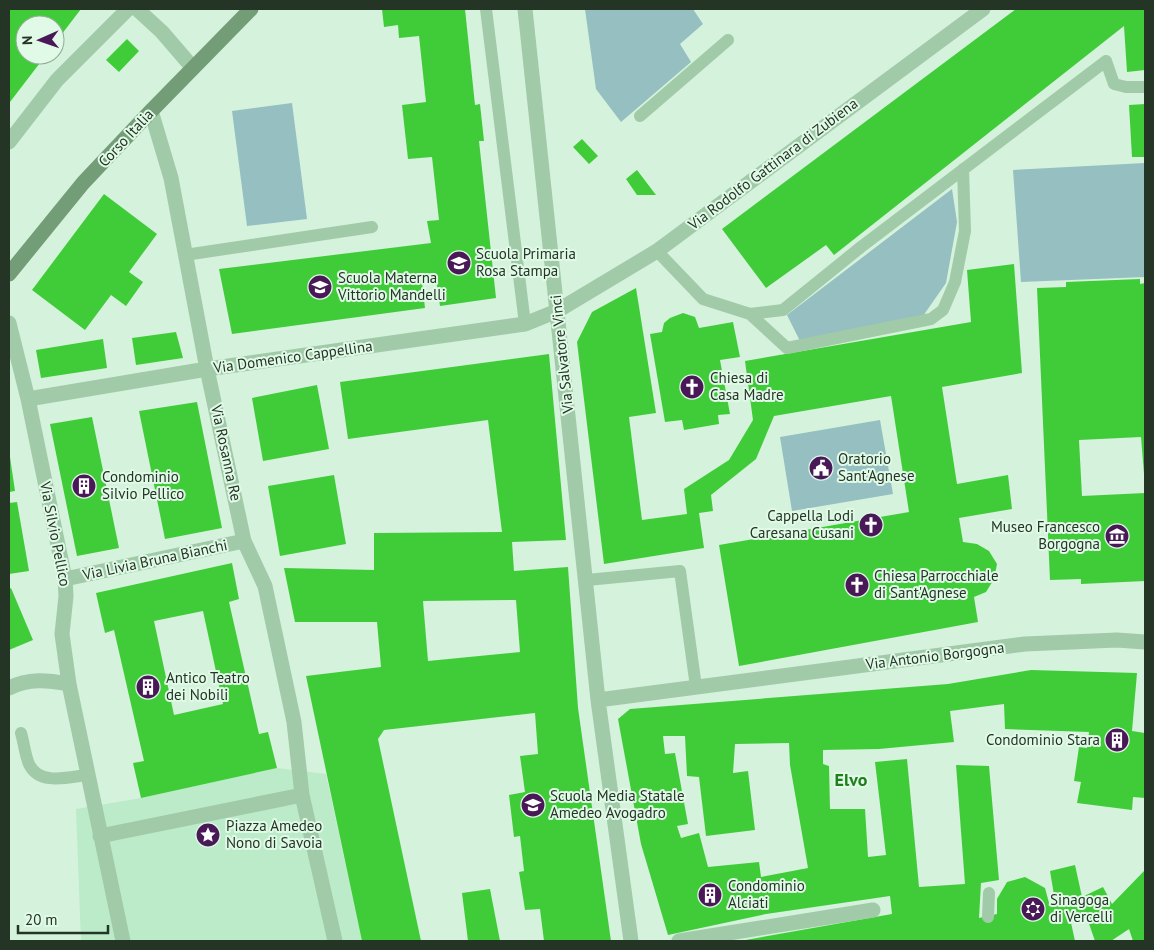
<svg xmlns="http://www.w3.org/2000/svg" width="1154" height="950" font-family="'PT Sans',sans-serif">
	<rect width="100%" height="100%" fill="#d5f2dc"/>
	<path fill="#95bfc1" d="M585,9H693L703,24L680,44L691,62L621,122L596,89Z
		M292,103L307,219L247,226L232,111Z
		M1145,163V277L1021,282L1013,170Z
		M952,189L957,222L946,283L923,316L800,341L787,315Z
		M880,420L893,494L792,511L780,437Z"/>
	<path fill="#bbebc8" d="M277,768L326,774L362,941H81L76,809L141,798Z"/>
	<path fill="#40cc39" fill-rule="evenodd" d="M9,9H81L55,43V25H25V55H46L10,102Z
		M382,9H465L475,105L480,104L484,141H479L496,298L440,306L435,273L421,274L425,308L232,334L219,269L431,243L427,221L439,220L432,157L408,159L402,105L426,102L419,36L399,38L398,25L384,27Z
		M1016,9H1145V70L1127,72L1124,26L834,255L826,245L766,288L722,229Z
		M127,39L139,51L119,72L106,60Z
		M1145,104V157H1132L1129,105Z
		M582,139L598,156L589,164L573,147Z
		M637,170L656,195H637L626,179Z
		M104,194L157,234L129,272L143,282L126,306L111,295L85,330L32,290Z
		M1014,264L1022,373L942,387L957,484L1008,475L1012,509L959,518L963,542L977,544L989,551L997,564L994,579L986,592L974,597L978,622L739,666L719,545L909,512L891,396L774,416L756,459L711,495L713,511L699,513L704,548L604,564L577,342L592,312L636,288L656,413L629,417L642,520L687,514L684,489L729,460L753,420L745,361L971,322L967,270Z
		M1140,279V284L1145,283V486L1141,437L1079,440L1082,496L1145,493V581L1081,584V579L1050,580L1037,288L1066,287V282Z
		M683,313L695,317L699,328L733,322L740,357L720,360L730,414L718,415L719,424L684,430L682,420L665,422L650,334L662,332L664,323L670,318Z
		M176,332L183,358L136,365L132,338Z
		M103,339L107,368L41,378L36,350Z
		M549,354L566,540L512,542L514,571L568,567L578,708L611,941H544L540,909L525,910L519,872L524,871L520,836L514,837L509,795L525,792L520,756L538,754L535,713L384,730L378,739L421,941H362L306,676L381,667L377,622H295L284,568L374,570V533L502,532L488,420L348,439L340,382ZM516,600L520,652L428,661L423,601Z
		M317,385L329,449L263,461L252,398Z
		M197,402L222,528L165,539L139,411Z
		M92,417L119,548L77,556L50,424Z
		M10,457L15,491L9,492V458Z
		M334,475L346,544L280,556L268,486Z
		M17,502L29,571L9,574V503Z
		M232,563L239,599L229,602L259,734L268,732L277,768L141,798L133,763L144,761L114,630L105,633L96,593ZM203,611L223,704L174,715L154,621Z
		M11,588L33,640L9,650V589Z
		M1031,670L1137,673L1132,731L1145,733V798L1133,797L1132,810L1077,803L1081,782L1074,781L1079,747L1087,748L1089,732L1005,729L1004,704L950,711L954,742L879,749L823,750V764L829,766L830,809H865L868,857L886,855L875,762L907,759L919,887L965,884L956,765L989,766L999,880L981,883L979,918L997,914V899L1007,882L1025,877L1045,888L1049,903L1055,901L1050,871L1075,865L1082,897L1103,887L1112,904L1145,870V941H1133L1129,929L1111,941H1095L1086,915L1070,918L1075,941H740L892,914L890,896L766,914L668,935L641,844L618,719L630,709L948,684ZM663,736H685L687,776L699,777L706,836L755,830L748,771L733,773L735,744L789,743L790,765L808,868L761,877L759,862L708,867L699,833L681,838L677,826L688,824L675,753L665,754Z
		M490,889L500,941H468L462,893Z"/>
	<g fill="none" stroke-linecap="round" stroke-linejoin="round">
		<path stroke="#a1caa8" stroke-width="12" d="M486,9L525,324
			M640,116L728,40
			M657,251L703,299L750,314L783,310L861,247L1106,61L1114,84L1126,87H1145
			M185,255L372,227
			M750,314L787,348L931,319L943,310L955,282L965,231L963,169
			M587,580L680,571L696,687
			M21,733C24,743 25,755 29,764C39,786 69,777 87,775
			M988,917L989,893"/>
		<path stroke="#a1caa8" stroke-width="15" d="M137,9L162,32L193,68
			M525,9L598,700L631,941
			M151,111L171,178L207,369L244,541L265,586L294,722L302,795L335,941
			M9,142L57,80L128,9
			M9,323L28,399L65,579L66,596L62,634L69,684L123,941
			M28,399L207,369L525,324L557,311L657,251L983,9
			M65,579L244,541
			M9,688C29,678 47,680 69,684
			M598,700L1025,644L1117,640L1145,642
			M100,836L302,795
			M679,941L873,910"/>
		<path stroke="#739d76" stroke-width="15" d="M9,274L83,183L151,111L251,9"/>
	</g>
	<defs>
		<symbol id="school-disc" viewBox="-11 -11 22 22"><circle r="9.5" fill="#491857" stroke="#e1fae8"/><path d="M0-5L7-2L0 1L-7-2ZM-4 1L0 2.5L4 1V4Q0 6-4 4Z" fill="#fff"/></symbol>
		<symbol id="church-disc" viewBox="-11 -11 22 22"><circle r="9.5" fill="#491857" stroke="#e1fae8"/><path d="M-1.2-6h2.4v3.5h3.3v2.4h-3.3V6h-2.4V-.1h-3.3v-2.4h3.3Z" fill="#fff"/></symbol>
		<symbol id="civic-disc" viewBox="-11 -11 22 22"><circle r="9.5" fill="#491857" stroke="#e1fae8"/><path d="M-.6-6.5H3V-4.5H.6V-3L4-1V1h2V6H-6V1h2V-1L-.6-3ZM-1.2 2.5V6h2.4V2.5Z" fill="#fff"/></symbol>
		<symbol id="building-disc" viewBox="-11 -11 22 22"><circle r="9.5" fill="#491857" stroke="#e1fae8"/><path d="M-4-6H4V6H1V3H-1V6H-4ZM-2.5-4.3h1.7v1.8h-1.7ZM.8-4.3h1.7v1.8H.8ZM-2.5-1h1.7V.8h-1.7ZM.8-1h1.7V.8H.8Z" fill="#fff"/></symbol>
		<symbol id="museum-disc" viewBox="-11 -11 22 22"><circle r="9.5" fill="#491857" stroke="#e1fae8"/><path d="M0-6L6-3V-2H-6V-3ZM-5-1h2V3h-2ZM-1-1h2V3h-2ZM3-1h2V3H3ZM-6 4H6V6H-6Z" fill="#fff"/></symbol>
		<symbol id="sight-disc" viewBox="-11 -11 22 22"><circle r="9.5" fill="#491857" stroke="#e1fae8"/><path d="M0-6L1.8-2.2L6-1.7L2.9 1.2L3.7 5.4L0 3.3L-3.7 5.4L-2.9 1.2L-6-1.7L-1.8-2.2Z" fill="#fff"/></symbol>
		<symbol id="synagogue-disc" viewBox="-11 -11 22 22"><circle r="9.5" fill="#491857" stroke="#e1fae8"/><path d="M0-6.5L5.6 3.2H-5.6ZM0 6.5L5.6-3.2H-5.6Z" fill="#fff"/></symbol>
	</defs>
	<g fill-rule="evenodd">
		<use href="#school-disc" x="445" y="249" width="28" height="28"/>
		<use href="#school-disc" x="306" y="273" width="28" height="28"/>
		<use href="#church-disc" x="678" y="373" width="28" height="28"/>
		<use href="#civic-disc" x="807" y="454" width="28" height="28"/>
		<use href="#building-disc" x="70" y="472" width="28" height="28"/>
		<use href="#church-disc" x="857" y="511" width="28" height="28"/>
		<use href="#museum-disc" x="1103" y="522" width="28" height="28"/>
		<use href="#church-disc" x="843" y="571" width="28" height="28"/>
		<use href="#building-disc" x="134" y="673" width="28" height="28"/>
		<use href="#building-disc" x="1103" y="726" width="28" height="28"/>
		<use href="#school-disc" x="519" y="791" width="28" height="28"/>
		<use href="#sight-disc" x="194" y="821" width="28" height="28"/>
		<use href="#building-disc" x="696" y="881" width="28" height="28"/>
		<use href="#synagogue-disc" x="1019" y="895" width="28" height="28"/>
	</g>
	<g text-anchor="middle" stroke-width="4" stroke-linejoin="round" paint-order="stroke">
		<g font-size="15" fill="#243425" stroke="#e1fae8">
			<text transform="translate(126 138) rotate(-47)" y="5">Corso Italia</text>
			<text transform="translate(773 164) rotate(-37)" y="5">Via Rodolfo Gattinara di Zubiena</text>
			<text transform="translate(562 354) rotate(-96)" y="5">Via Salvatore Vinci</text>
			<text transform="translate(293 357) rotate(-8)" y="5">Via Domenico Cappellina</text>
			<text transform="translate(226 453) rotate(78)" y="5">Via Rosanna Re</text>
			<text transform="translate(55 534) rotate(79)" y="5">Via Silvio Pellico</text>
			<text transform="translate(155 560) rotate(-12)" y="5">Via Livia Bruna Bianchi</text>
			<text transform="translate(935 656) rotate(-7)" y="5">Via Antonio Borgogna</text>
		</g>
		<g font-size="15" fill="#243425" stroke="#e1fae8" text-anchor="start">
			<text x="476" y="259">Scuola Primaria<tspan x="476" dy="17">Rosa Stampa</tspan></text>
			<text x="338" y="283">Scuola Materna<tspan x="338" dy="17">Vittorio Mandelli</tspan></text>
			<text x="710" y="383">Chiesa di<tspan x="710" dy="17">Casa Madre</tspan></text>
			<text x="838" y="464">Oratorio<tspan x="838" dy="17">Sant'Agnese</tspan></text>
			<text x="102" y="482">Condominio<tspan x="102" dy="17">Silvio Pellico</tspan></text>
			<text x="854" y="521" text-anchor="end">Cappella Lodi<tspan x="854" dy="17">Caresana Cusani</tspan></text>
			<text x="1100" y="532" text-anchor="end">Museo Francesco<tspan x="1100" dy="17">Borgogna</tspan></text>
			<text x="874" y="581">Chiesa Parrocchiale<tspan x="874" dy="17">di Sant'Agnese</tspan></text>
			<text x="166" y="683">Antico Teatro<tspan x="166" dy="17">dei Nobili</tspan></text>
			<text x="1100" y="745" text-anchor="end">Condominio Stara</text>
			<text x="550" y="801">Scuola Media Statale<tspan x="550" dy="17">Amedeo Avogadro</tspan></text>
			<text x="226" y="831">Piazza Amedeo<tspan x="226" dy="17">Nono di Savoia</tspan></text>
			<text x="728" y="891">Condominio<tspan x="728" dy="17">Alciati</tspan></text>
			<text x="1050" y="905">Sinagoga<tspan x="1050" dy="17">di Vercelli</tspan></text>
		</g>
		<g font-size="18" font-weight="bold" fill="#1e801a" stroke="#e1fae8">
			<text x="851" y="786">Elvo</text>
		</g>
	</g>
	<rect width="1154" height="950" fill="none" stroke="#243425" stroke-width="20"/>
	<g transform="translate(40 40) rotate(268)"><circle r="24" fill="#e1fae8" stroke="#95ab9a"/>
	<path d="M0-4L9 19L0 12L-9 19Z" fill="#491857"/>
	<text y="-8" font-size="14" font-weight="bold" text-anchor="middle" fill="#243425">N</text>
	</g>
	<path d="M18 925v8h90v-8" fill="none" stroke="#243425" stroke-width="2.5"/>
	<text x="25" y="925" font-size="15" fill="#243425" stroke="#e1fae8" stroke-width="4" paint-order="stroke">20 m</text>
</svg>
